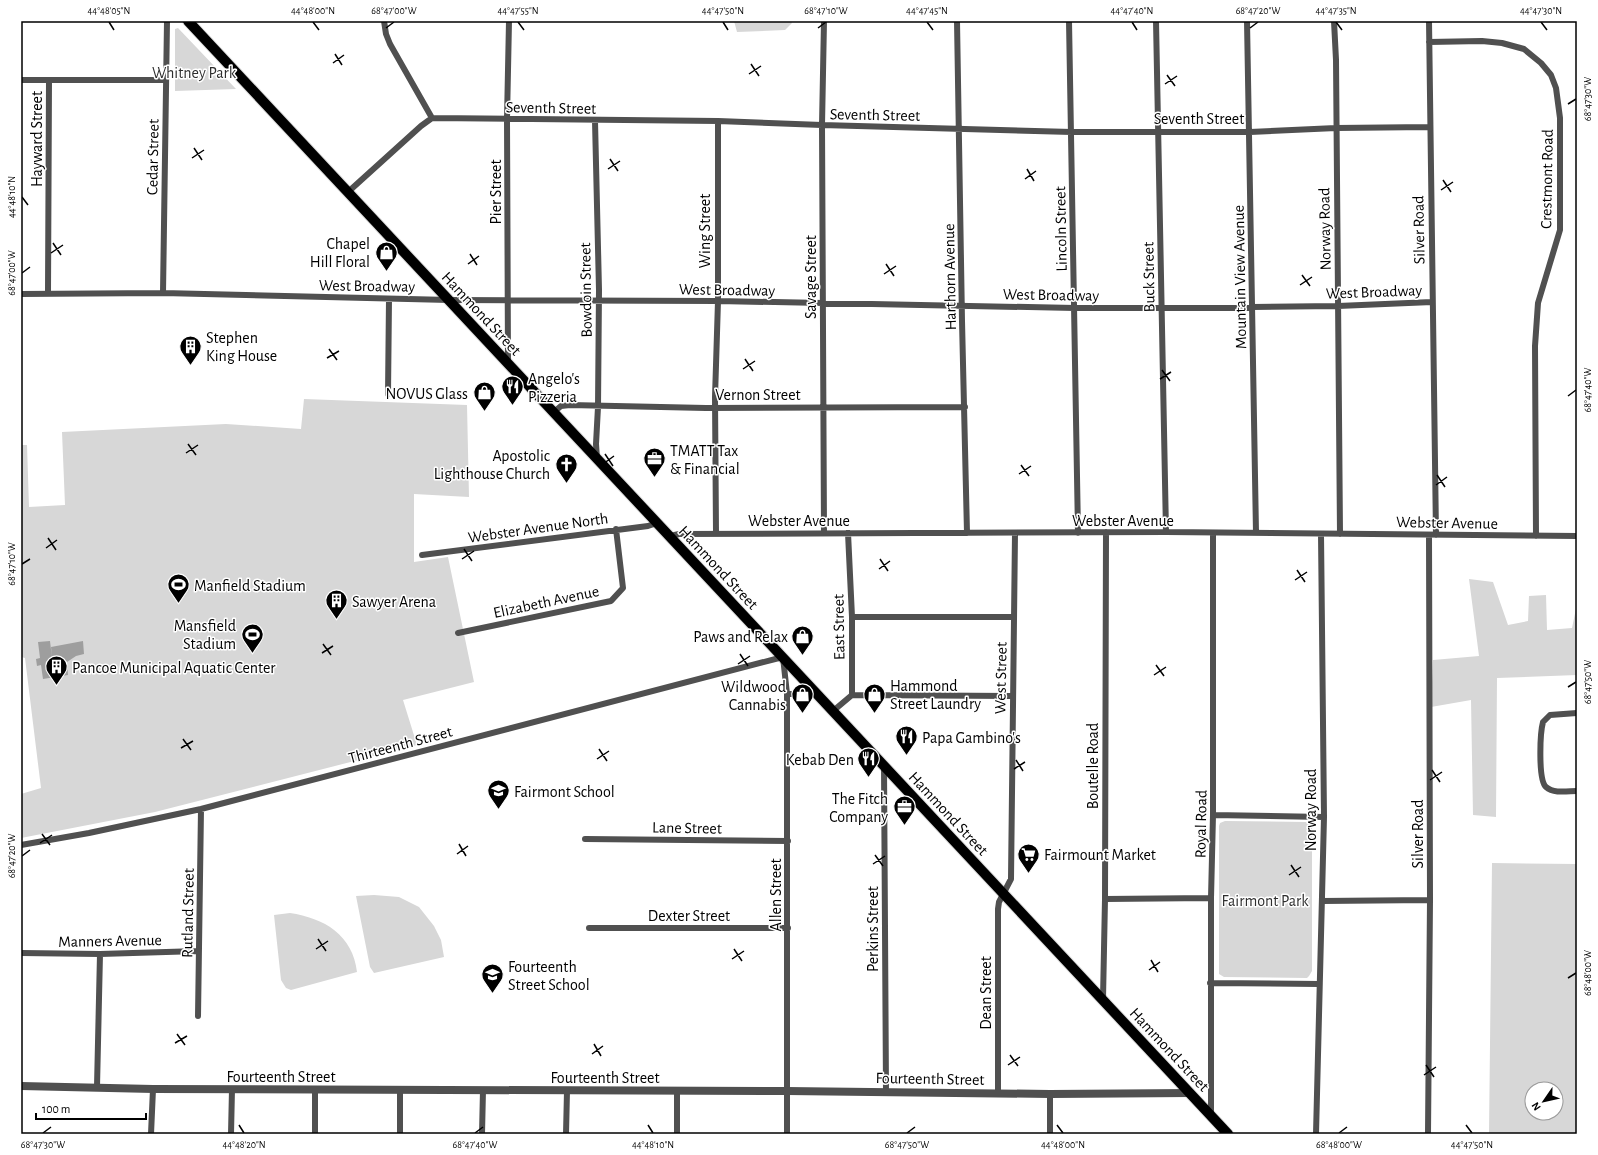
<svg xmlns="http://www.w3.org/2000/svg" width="1598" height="1155" font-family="'Alegreya Sans',sans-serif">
	<rect width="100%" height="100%" fill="#fff"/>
	<path fill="#d7d7d7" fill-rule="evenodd" d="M734,21H791L792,23L785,30L737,32Z
		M178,28L236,89L175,91V29Z
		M304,399L467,405L469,497L414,494V562L448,557L474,682L403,700L417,745L155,812L21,838V794L41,788L25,658L21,657V445H27L29,507L65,505L62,432L226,424L301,429Z
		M1469,579L1493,582L1508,625L1528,621L1529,596L1546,595L1547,630L1572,628L1577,604V675L1497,678L1496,817L1473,815L1471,700L1431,707L1433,660L1479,656Z
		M1225,821L1306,822L1310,824L1312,827V971L1309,976L1307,978L1224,977L1219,974V826L1220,823Z
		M1492,863L1577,864V1134H1489ZM1532,1089H1556V1113H1532Z
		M374,895L399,897L419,907L434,926L441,940L444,957L374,973L370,967L356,896Z
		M290,913C324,918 353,935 357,972L291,990L286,988L281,980L274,915Z"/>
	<path fill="#9e9e9e" d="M50,641L52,658L51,647L83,641L84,654L76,656L67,662L68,675L43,679L41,665L37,666L36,659L40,658L38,642Z"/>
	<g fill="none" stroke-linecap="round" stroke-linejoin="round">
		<defs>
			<path id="primary" d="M188,21L1228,1134"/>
		</defs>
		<use href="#primary" stroke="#dbdbdb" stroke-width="12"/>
		<path stroke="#505050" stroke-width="6" d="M384,21L386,34L390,44L432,118
			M824,21L822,125L824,533
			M957,21L962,321L967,533
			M1069,21L1078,533
			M1156,21L1166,532
			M1247,21L1256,533
			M1334,21L1336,60L1340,534
			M1429,21L1436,535
			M1429,42L1482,41L1502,43L1524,49L1541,63L1551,75L1556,88L1560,118V230L1538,303L1535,346L1536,536
			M21,80H166
			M595,121L599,290L598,407L596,444L597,459
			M348,192L421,126L432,118L718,121L822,125L1072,132H1250L1336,128L1430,127
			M48,293L49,80
			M163,293L167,21
			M21,294L163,293L449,300L718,301L1075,308H1173L1338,306L1432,302
			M508,363L507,119L509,21
			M388,394L389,299
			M554,412L561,406L570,405L706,408L965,407
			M716,533L715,397L718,301V121
			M670,536L679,534L1166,532L1577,536
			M422,555L648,526L657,523
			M852,617H1013
			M458,633L611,601L623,588L616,529
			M787,694H817
			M852,695L1012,696
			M833,711L852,695V617L848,533
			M1577,713L1550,715L1543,722C1540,733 1538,780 1546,787C1554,794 1568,791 1577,791
			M884,766L886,1092
			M1213,815L1324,817
			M585,839L788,841
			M21,845L89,833L201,809L783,657L787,694V1134
			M1105,899L1211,898
			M1322,901L1430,900
			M589,928H788
			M21,953L100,954L199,951
			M1210,983L1319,984
			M1103,999L1105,899L1106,532
			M198,1016L201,809
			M97,1087L100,954
			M315,1090V1134
			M998,1094V909L999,902L1011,879L1015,533
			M1211,1115V898L1213,815V533
			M151,1134L153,1089
			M231,1134L232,1089
			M400,1134V1091
			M482,1134L483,1090
			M566,1134L567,1091
			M677,1134V1090
			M1050,1134V1094
			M1316,1134L1324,817L1321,534
			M1428,1134L1430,900L1429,535"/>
		<path stroke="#505050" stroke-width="8" d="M21,1086L153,1089L787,1091L1050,1094L1190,1093"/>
		<use href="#primary" stroke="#000" stroke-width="10"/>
	</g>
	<path fill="none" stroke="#000" stroke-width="1.5" d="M109,22L114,30M313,22L319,30M518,22L524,30M723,22L728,30M927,22L933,30M1132,22L1137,30M1336,22L1342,30M1541,22L1547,30M386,28L394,22M818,28L826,22M1250,28L1258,22M335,54L342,65M333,63L344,55M751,64L759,76M749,74L761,66M1167,75L1175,86M1165,84L1177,76M1568,104L1576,99M194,148L202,160M192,158L204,150M610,159L618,171M608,169L620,161M1027,169L1034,181M1025,179L1036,171M1443,180L1451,192M1441,190L1453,182M22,197L28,205M53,243L61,255M51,253L63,245M470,254L477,265M468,264L479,256M886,264L894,276M22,273L30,267M884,274L896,266M1302,275L1310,286M1300,285L1312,277M329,349L337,360M327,358L339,351M745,359L753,371M743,369L755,361M1162,370L1170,381M1160,379L1171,372M1568,396L1576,390M188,444L196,455M186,453L198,445M605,454L613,466M603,464L614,456M1021,465L1029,476M1019,474L1031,466M1437,475L1445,487M1436,485L1447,477M48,538L56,550M46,548L57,540M464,549L472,561M462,559L474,551M880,559L888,571M22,564L30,559M879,569L890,561M1297,570L1305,582M1295,580L1307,572M323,644L331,655M322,653L333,646M740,654L748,666M738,664L750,656M1156,665L1164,676M1154,675L1166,667M1568,687L1576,682M183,739L191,750M181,748L193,741M599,749L607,761M597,759L609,751M1016,760L1023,771M1014,769L1025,762M1432,770L1440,782M1430,780L1442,772M42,834L50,845M40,843L52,835M459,844L466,856M457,854L468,846M875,855L883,866M22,856L30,850M873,864L885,856M1291,865L1299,877M1289,875L1301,867M318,939L326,951M316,949L328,941M734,949L742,961M732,959L744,951M1151,960L1158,972M1149,970L1160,962M1568,978L1576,973M177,1034L185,1045M175,1043L187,1036M594,1044L601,1056M592,1054L603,1046M1010,1055L1018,1066M1008,1065L1020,1057M1426,1065L1434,1077M1424,1075L1436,1067M239,1125L244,1133M648,1125L653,1133M1057,1125L1063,1133M1466,1125L1472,1133M43,1133L51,1127M475,1133L483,1127M907,1133L915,1127M1339,1133L1347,1127"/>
	<defs>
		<symbol id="shop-pin" viewBox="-11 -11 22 30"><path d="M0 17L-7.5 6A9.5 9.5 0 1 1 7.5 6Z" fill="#000" stroke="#fff"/><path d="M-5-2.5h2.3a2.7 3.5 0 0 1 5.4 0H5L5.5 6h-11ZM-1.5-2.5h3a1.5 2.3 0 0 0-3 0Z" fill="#fff"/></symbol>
		<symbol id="building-pin" viewBox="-11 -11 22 30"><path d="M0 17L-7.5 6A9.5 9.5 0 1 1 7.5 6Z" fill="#000" stroke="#fff"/><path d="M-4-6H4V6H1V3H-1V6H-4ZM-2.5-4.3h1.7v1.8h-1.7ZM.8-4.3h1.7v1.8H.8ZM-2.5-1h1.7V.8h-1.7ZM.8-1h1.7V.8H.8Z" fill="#fff"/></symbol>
		<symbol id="restaurant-pin" viewBox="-11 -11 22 30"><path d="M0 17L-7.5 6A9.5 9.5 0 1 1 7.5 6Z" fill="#000" stroke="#fff"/><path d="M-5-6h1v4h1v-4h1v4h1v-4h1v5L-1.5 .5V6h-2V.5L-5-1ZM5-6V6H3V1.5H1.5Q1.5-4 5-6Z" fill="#fff"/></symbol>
		<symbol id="office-pin" viewBox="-11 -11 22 30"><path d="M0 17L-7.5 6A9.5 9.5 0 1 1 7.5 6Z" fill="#000" stroke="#fff"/><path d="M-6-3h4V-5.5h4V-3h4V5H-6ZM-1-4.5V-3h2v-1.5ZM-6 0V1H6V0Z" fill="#fff"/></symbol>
		<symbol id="church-pin" viewBox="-11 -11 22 30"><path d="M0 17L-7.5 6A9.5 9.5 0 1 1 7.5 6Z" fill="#000" stroke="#fff"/><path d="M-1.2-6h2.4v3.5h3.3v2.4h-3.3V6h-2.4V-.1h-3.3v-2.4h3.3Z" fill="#fff"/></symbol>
		<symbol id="stadium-pin" viewBox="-11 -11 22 30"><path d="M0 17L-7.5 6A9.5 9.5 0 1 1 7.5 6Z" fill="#000" stroke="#fff"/><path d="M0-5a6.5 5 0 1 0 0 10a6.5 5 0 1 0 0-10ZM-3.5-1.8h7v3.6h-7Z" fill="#fff"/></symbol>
		<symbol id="school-pin" viewBox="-11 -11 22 30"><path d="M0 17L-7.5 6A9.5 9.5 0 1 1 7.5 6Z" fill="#000" stroke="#fff"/><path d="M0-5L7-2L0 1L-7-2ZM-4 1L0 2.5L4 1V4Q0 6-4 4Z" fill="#fff"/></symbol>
		<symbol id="supermarket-pin" viewBox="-11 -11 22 30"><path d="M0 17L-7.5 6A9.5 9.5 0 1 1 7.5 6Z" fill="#000" stroke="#fff"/><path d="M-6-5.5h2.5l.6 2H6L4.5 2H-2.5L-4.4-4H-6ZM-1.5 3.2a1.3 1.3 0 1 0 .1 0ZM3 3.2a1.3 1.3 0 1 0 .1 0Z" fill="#fff"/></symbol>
	</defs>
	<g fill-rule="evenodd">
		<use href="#shop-pin" x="374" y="240" width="25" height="34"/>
		<use href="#building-pin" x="178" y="334" width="25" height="34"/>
		<use href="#restaurant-pin" x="500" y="374" width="25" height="34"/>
		<use href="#shop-pin" x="472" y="380" width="25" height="34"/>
		<use href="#office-pin" x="642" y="446" width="25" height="34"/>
		<use href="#church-pin" x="554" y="452" width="25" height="34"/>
		<use href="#stadium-pin" x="166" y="572" width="25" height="34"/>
		<use href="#building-pin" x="324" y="588" width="25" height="34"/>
		<use href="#stadium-pin" x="240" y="622" width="25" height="34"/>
		<use href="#shop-pin" x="790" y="624" width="25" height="34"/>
		<use href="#building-pin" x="44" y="654" width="25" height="34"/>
		<use href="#shop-pin" x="862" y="682" width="25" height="34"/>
		<use href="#shop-pin" x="790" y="682" width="25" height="34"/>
		<use href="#restaurant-pin" x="894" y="724" width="25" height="34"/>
		<use href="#restaurant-pin" x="856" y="746" width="25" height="34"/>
		<use href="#school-pin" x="486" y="778" width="25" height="34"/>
		<use href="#office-pin" x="892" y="794" width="25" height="34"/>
		<use href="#supermarket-pin" x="1016" y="842" width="25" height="34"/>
		<use href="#school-pin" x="480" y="962" width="25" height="34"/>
	</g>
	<g text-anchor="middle" stroke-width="3" stroke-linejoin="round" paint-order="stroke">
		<g font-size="16" fill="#2e2e2e" stroke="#fff">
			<text x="194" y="78">Whitney Park</text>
			<text x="1265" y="906">Fairmont Park</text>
		</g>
		<g font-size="16" fill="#000" stroke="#fff">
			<text transform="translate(551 107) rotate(1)" y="6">Seventh Street</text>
			<text transform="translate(875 114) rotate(1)" y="6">Seventh Street</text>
			<text x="1199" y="124">Seventh Street</text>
			<text transform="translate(36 139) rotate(-90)" y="6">Hayward Street</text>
			<text transform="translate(152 157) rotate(-89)" y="6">Cedar Street</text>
			<text transform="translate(1546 179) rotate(-89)" y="6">Crestmont Road</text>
			<text transform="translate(495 192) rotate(-90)" y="6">Pier Street</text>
			<text transform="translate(1060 229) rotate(-91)" y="6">Lincoln Street</text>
			<text transform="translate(1324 229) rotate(-91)" y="6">Norway Road</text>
			<text transform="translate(1418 230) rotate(-91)" y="6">Silver Road</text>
			<text transform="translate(704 231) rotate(-90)" y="6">Wing Street</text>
			<text transform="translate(810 277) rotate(-90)" y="6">Savage Street</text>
			<text transform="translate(949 277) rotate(-91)" y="6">Harthorn Avenue</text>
			<text transform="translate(1148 277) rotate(-91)" y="6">Buck Street</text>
			<text transform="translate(1239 277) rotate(-91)" y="6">Mountain View Avenue</text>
			<text transform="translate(367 285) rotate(1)" y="6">West Broadway</text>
			<text transform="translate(727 289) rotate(1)" y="6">West Broadway</text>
			<text transform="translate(585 290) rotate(-91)" y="6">Bowdoin Street</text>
			<text transform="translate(1374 291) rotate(-2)" y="6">West Broadway</text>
			<text transform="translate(1051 294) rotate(1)" y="6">West Broadway</text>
			<text transform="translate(482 313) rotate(47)" y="6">Hammond Street</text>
			<text x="758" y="400">Vernon Street</text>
			<text x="799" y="526">Webster Avenue</text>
			<text x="1123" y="526">Webster Avenue</text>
			<text transform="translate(1447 522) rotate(1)" y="6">Webster Avenue</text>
			<text transform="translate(538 527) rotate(-8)" y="6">Webster Avenue North</text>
			<text transform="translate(719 567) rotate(47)" y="6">Hammond Street</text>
			<text transform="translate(546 601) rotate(-12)" y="6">Elizabeth Avenue</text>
			<text transform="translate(838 627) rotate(-91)" y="6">East Street</text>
			<text transform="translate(1000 678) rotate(-89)" y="6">West Street</text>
			<text transform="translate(400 744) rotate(-15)" y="6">Thirteenth Street</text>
			<text transform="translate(1092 766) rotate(-90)" y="6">Boutelle Road</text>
			<text transform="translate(1310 810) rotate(-90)" y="6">Norway Road</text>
			<text transform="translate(949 813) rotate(47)" y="6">Hammond Street</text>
			<text transform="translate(1200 824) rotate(-89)" y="6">Royal Road</text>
			<text transform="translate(687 827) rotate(1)" y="6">Lane Street</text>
			<text transform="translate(1417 834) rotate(-90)" y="6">Silver Road</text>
			<text transform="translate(775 895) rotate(-90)" y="6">Allen Street</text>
			<text transform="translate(187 913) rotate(-89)" y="6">Rutland Street</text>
			<text x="689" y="921">Dexter Street</text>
			<text transform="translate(872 929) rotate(-90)" y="6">Perkins Street</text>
			<text transform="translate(110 940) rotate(-1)" y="6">Manners Avenue</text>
			<text transform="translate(985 993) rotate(-90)" y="6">Dean Street</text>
			<text transform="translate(1170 1049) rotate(47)" y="6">Hammond Street</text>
			<text x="281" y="1082">Fourteenth Street</text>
			<text x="605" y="1083">Fourteenth Street</text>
			<text transform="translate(930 1078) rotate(1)" y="6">Fourteenth Street</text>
		</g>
		<g font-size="16" fill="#000" stroke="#fff" text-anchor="start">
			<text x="370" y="249" text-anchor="end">Chapel<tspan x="370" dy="18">Hill Floral</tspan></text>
			<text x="206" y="343">Stephen<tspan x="206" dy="18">King House</tspan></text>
			<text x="528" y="384">Angelo's<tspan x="528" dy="18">Pizzeria</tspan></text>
			<text x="468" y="399" text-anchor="end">NOVUS Glass</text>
			<text x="670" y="456">TMATT Tax<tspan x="670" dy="18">&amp; Financial</tspan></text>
			<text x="550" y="461" text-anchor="end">Apostolic<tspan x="550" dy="18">Lighthouse Church</tspan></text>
			<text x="194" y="591">Manfield Stadium</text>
			<text x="352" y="607">Sawyer Arena</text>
			<text x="236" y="631" text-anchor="end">Mansfield<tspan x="236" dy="18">Stadium</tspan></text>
			<text x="788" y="642" text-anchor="end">Paws and Relax</text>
			<text x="72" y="673">Pancoe Municipal Aquatic Center</text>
			<text x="890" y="691">Hammond<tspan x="890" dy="18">Street Laundry</tspan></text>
			<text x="786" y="692" text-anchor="end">Wildwood<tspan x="786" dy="18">Cannabis</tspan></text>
			<text x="922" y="743">Papa Gambino's</text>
			<text x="854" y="765" text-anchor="end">Kebab Den</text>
			<text x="514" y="797">Fairmont School</text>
			<text x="888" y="804" text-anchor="end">The Fitch<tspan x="888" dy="18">Company</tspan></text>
			<text x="1044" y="860">Fairmount Market</text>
			<text x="508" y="972">Fourteenth<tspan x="508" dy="18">Street School</tspan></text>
		</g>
	</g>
	<rect width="1598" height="1155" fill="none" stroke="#ffffff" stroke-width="44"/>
	<g transform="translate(1544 1101) rotate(236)"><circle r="19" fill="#ffffff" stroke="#999999"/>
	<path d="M0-3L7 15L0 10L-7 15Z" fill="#000000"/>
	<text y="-6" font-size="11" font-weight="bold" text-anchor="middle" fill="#000000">N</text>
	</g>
	<path d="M36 1113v6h110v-6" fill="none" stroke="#000000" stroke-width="2"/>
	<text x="42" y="1113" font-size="12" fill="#000000" stroke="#ffffff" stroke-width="3" paint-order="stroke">100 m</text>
	<rect x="22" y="22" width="1554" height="1111" fill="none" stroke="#000" stroke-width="1.5"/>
	<g font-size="10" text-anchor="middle" fill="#000">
		<text x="109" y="14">44°48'05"N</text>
		<text x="313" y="14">44°48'00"N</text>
		<text x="394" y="14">68°47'00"W</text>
		<text x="518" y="14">44°47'55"N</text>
		<text x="723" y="14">44°47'50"N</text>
		<text x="826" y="14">68°47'10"W</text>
		<text x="927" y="14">44°47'45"N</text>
		<text x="1132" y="14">44°47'40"N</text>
		<text x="1258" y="14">68°47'20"W</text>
		<text x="1336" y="14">44°47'35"N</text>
		<text x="1541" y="14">44°47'30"N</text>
		<text transform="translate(1587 99) rotate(-90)" y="4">68°47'30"W</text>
		<text transform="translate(11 197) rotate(-90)" y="4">44°48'10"N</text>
		<text transform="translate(11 273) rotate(-90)" y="4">68°47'00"W</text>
		<text transform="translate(1587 390) rotate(-90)" y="4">68°47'40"W</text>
		<text transform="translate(11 564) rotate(-90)" y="4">68°47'10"W</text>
		<text transform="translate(1587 682) rotate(-90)" y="4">68°47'50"W</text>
		<text transform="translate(11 856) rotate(-90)" y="4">68°47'20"W</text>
		<text transform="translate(1587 973) rotate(-90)" y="4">68°48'00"W</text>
		<text x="43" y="1148">68°47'30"W</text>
		<text x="244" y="1148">44°48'20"N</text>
		<text x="475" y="1148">68°47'40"W</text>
		<text x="653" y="1148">44°48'10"N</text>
		<text x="907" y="1148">68°47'50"W</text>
		<text x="1063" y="1148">44°48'00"N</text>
		<text x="1339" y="1148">68°48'00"W</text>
		<text x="1472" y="1148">44°47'50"N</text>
	</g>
</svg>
